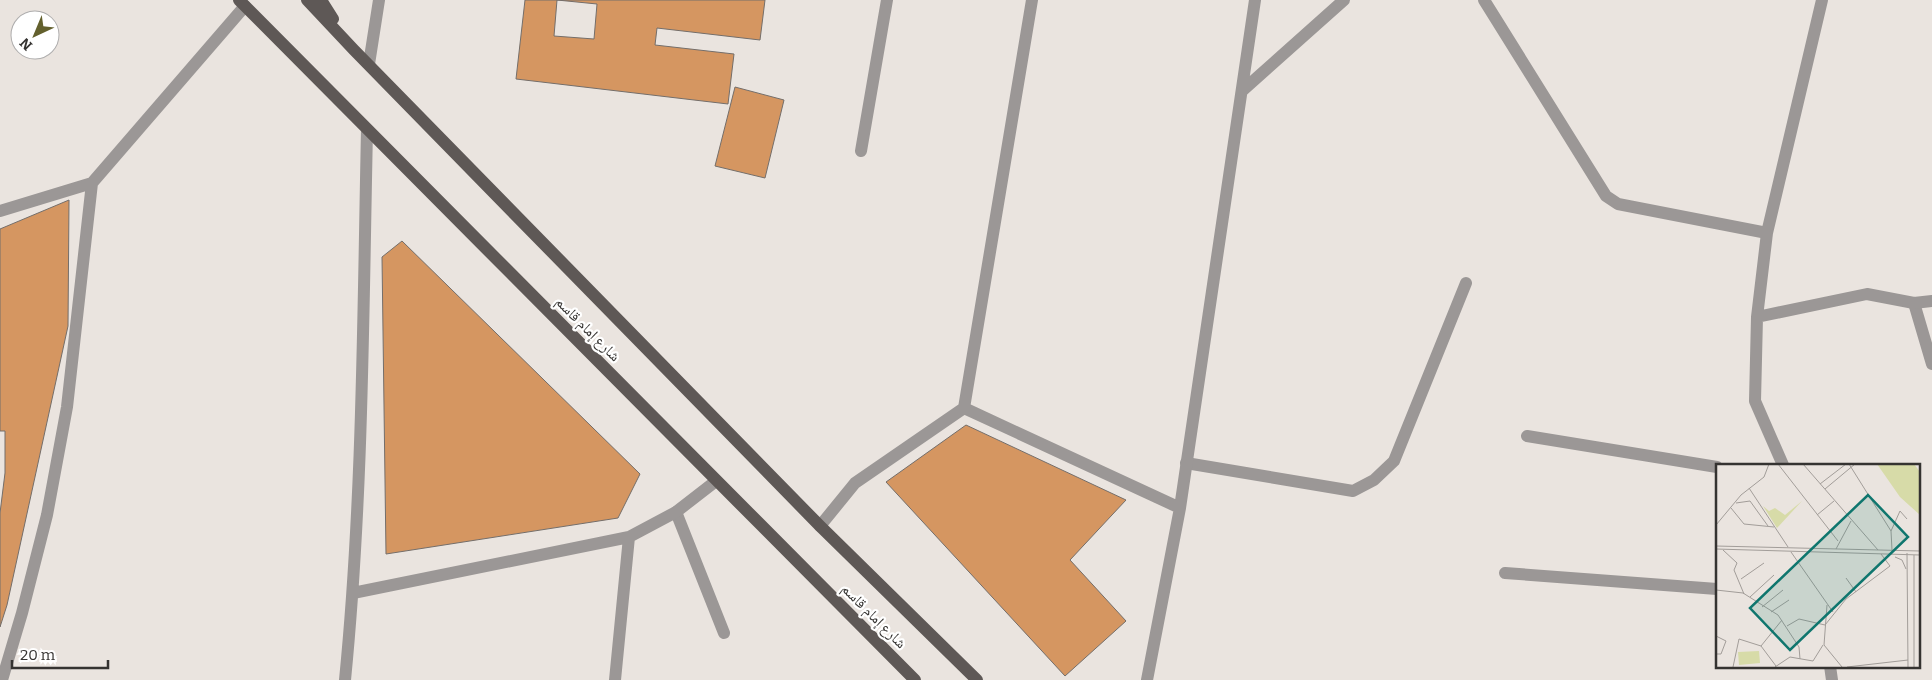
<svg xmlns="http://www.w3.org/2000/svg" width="1932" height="680" font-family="Bitter,'Noto Naskh Arabic',serif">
	<rect width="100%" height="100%" fill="#eae4df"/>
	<path fill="#d59661" stroke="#746e6a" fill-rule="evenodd" d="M525,0H765L760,40L657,28L655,45L734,54L728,104L516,79ZM557,0L597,4L594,39L554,36Z
		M735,87L784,100L765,178L715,166Z
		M69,200L68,326L7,605L0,627V513L5,473V431H0V229Z
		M402,241L640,474L618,518L386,554L382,257Z
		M966,425L1126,500L1070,560L1126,621L1065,676L886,482Z"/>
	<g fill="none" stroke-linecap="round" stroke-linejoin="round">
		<path stroke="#9b9796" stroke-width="12" d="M1914,303L1932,364
			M1186,463L1353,491L1374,480L1394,461L1466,283
			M676,512L724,633"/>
		<path stroke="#9b9796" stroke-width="12" d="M1484,0L1606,196L1618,204L1767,233
			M369,64L379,0
			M1242,91L1344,0
			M861,151L887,0
			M0,211L92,183
			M1757,317L1867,294L1914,303L1932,301
			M964,408L1032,0
			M1527,436L1717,467
			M1783,465L1755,401L1757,317L1767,233L1822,0
			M820,526L855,483L964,408L1180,508
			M1505,573L1717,589
			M353,593L629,537L676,512L716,481
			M1830,666L1832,680
			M2,680L22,613L47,515L67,407L92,183L245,6
			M345,680C363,497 363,314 367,130
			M615,680L629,537
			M1147,680L1180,508L1255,0"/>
		<path stroke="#5e5856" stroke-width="12" d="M239,0L915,680
			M307,0L354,50L820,526L977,680
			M321,0L333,19"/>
	</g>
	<g text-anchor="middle" stroke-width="4.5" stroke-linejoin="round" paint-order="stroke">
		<g font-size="15" fill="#353331" stroke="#fff">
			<text transform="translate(588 329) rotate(45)" y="5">شارع إمام قاسم</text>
			<text transform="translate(874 616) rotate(45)" y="5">شارع إمام قاسم</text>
		</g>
	</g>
	<g transform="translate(1716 464)">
		<rect width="204" height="204" fill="#eae4df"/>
		<path d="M161,0H198L204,8V51L184,33ZM86,37L61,64L47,42L53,47L59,44L69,51ZM43,187L44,199L23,201L22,188Z" fill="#d7dba8"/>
		<path fill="none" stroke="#a29d99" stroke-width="1" d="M62,0L122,77M87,0L162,86M133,0L175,67L176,86M104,20L130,0M33,24L72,83M109,25L139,0M20,39L34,37L52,62M15,44L28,60L58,63M101,51L118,37M0,61L25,31L48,13L53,0M175,67L184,47L191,55M0,82L204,87M0,85L204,91M120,85L135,57M7,86L21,99L18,106L28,130M75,88L117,148M191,89L192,203M198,91V203M179,93L186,96L190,105M130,114L140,128M25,115L48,99M0,126L27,129L62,151L83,183L84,195M34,133L58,111M111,141L108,181L126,203M46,143L67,126M55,148L73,136M71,162L83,155L109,161L130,135L174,102L165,90M0,172L10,177L5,190H0M60,202L45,182L66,156M17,203L23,175L45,182M59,203L74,193L97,197L107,181M131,203L192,196"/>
		<path fill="#0f766e" fill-opacity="0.15" stroke="#0f766e" stroke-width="2.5" d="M152,31L192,73L74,186L34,144Z"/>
		<rect width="204" height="204" fill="none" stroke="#353331" stroke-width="2.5"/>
	</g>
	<g transform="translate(35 35) rotate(224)"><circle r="24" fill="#ffffff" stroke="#aeadad"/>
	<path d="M0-4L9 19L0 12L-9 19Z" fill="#63602d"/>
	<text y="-8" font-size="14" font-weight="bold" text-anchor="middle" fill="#353331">N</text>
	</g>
	<path d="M12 660v8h96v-8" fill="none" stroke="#353331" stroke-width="2.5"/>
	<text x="20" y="660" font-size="15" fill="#353331" stroke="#ffffff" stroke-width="4" paint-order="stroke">20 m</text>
</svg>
